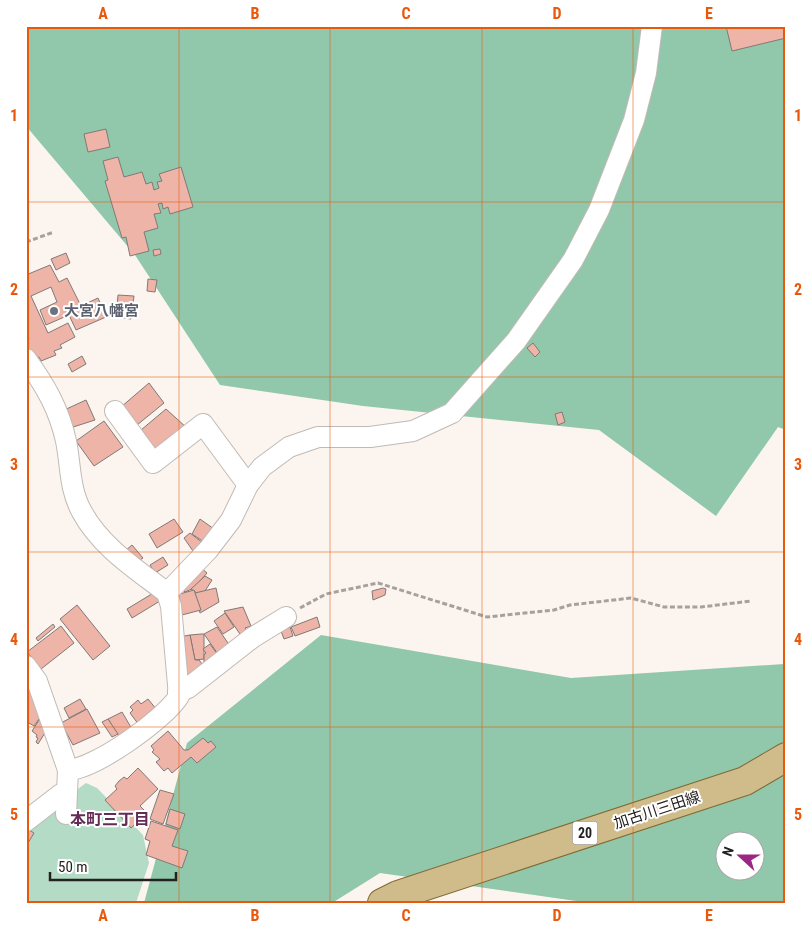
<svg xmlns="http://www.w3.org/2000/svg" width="812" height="929" viewBox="0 0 812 929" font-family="'Roboto Condensed','Noto Sans JP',sans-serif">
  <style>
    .green { fill: #b4dbc5 }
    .forest { fill: #91c7aa; fill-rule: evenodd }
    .building { fill: #edb4a7; stroke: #817977 }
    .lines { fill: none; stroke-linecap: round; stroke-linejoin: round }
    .minor-casing { stroke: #c0bab5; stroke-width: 22 }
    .primary-casing { stroke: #806a32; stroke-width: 30 }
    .path { stroke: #a6a19d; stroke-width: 3; stroke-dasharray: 5 2.5; stroke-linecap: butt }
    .minor { stroke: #fff; stroke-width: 20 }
    .primary { stroke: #d0bc8a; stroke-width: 28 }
    .grid { fill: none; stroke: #e8590c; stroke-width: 1; stroke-opacity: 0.55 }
    .worship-dot { fill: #6b7280; stroke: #fff; stroke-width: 2 }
    .labels { text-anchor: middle; stroke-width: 4; stroke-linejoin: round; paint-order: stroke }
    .shield { fill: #fff; stroke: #666463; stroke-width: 1 }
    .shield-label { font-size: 14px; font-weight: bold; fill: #242220 }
    .worship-label { font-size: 15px; font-weight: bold; fill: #5b616d; stroke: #fff; text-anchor: start }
    .street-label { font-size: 15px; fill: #242220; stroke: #fff }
    .neighbourhood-label { font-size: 16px; font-weight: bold; fill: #642b57; stroke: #fff }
    .neatline { fill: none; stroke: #e8590c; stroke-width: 2 }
    .grid-label { font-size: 16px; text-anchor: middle; font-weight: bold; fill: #e8590c }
  </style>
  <rect width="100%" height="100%" fill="#fcf5ef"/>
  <polygon class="green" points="86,783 97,788 143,835 149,863 136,903 26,903 26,827"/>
  <g class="forest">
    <polygon points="26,26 786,26 786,430 778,427 716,516 599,430 363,406 220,385 135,255 26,126"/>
    <path d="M321 635 571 678 784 664 786 662V903H590L380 873 332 903H144L187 743ZM724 842H754V872H724Z"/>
  </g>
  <g class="building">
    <polygon points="726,26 786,26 786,38 732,51"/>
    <polygon points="106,129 110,147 88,152 84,134"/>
    <polygon points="118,157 124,177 142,172 146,184 152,182 154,190 159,188 157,182 162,181 159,174 181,167 193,207 170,214 168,207 163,209 162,203 158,204 161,213 154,214 158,228 144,232 149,251 130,256 126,237 122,238 105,181 108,180 103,161"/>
    <polygon points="160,249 161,254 154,256 153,250"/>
    <polygon points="66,253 70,263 56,270 51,259"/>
    <polygon points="50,265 59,282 67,278 81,306 98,298 106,317 76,330 69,315 46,325 40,310 57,302 51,287 31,296 48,333 68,323 75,337 60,345 62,348 54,351 56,355 41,361 39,357 33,359 26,349 26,340 29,339 26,332 26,275"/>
    <polygon points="148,279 157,280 155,292 147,291"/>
    <polygon points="118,295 134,296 131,319 116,317"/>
    <polygon points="533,343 540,352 535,357 527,348"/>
    <polygon points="82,356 86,364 72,372 68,364"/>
    <polygon points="149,383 164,403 137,425 121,407"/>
    <polygon points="86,400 95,420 70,428 62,411"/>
    <polygon points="166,409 187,428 157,451 141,430"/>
    <polygon points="562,412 565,422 558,425 555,414"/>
    <polygon points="104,421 123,447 94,466 76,441"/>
    <polygon points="174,519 183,532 157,548 149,534"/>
    <polygon points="200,519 214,529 204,542 192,534"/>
    <polygon points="190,533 203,543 195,554 184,538"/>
    <polygon points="132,545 143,558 137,562 125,551"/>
    <polygon points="163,557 168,565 155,573 150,565"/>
    <polygon points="199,566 207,573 194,588 185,592 180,587"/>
    <polygon points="205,576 212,580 205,591 197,593 191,589"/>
    <polygon points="216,588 219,602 200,613 195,593"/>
    <polygon points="383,588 386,589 385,595 373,600 372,591"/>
    <polygon points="194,590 201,610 178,616 176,595"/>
    <polygon points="155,592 160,601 132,618 127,609"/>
    <polygon points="77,605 110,646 93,660 60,619"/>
    <polygon points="243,607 251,626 245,628 247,632 240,634 224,611"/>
    <polygon points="225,613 234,627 223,634 214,621"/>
    <polygon points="317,617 320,627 295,636 291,627"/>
    <polygon points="53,624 55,627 38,641 36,638"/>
    <polygon points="61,626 74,643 41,669 27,652"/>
    <polygon points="217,627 232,649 220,657 204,634"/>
    <polygon points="290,627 293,636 284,639 281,631"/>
    <polygon points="201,634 204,634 204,659 195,660 190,635"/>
    <polygon points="190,635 195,660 199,660 203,665 185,686 179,637"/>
    <polygon points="210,644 220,658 204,664 204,655 206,653 203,649"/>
    <polygon points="26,681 33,692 41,720 39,719 34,726 29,723 26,727"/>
    <polygon points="80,699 86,709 69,718 64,708"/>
    <polygon points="148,699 157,710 139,725 130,713 133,710 130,707 138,700 141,704"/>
    <polygon points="87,709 100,733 73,745 61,723"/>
    <polygon points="122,712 132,729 120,738 108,719"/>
    <polygon points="108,719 118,734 112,737 102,722"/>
    <polygon points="39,720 48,728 38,744 36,742 38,738 36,737 37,735 32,731"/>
    <polygon points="168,731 184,750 188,750 203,738 208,743 211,741 216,747 197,763 191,757 172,773 168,768 164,771 156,762 160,759 152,752 154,750 151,746"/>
    <polygon points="138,768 158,789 140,806 147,813 131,828 105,800 117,789 115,786 119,781 124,777 127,779"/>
    <polygon points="160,790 174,794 163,824 150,819"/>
    <polygon points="170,809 185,814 180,829 166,824"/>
    <polygon points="151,821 178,830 172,846 188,851 182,868 146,855 150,841 145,839"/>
    <polygon points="26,828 34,833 28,843 26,842"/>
  </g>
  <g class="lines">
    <g class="minor-casing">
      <g id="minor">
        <path d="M26 359C45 385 59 409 66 441 71 465 69 489 82 512 101 547 136 569 167 593L171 606 179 696C165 719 95 769 68 770"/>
        <polyline points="115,411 153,463 203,424 248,485"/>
        <polyline points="167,593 208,550 231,520 248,485 262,467 289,447 318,437 370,437 413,431 452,413 516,341 573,260 599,210 634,120 646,73 652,26"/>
        <polyline points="26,666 37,681 68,770 66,814"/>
        <polyline points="178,692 188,688 252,638 286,617"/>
        <polyline points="26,821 61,794 66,794"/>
      </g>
    </g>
    <g class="primary-casing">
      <polyline id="primary" points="382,903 398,895 745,781 786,757"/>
    </g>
    <g class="path">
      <polyline points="26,242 54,232"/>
      <polyline points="300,608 326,594 378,583 487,617 554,610 570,605 631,598 664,607 701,607 751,601"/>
    </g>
    <use href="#minor" class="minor"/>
    <use href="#primary" class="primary"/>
  </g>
  <path class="grid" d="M179 26V903M330 26V903M482 26V903M633 26V903M26 202H786M26 377H786M26 552H786M26 727H786"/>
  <circle class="worship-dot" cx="54" cy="311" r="5"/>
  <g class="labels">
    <rect class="shield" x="572.5" y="821.5" width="25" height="23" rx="4"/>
    <g class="shield-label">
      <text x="585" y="838">20</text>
    </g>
    <g class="worship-label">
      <text x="64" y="316">大宮八幡宮</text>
    </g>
    <g class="street-label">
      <text transform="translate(657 810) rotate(-18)" y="5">加古川三田線</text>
    </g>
    <g class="neighbourhood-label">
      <text x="110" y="825">本町三丁目</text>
    </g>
  </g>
  <rect width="812" height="929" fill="none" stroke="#ffffff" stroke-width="55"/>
  <g transform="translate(740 856) rotate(291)"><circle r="24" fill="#ffffff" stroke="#a7a7a6"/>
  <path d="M0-4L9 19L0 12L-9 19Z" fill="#9a2784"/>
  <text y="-8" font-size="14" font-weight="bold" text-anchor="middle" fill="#242220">N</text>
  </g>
  <path d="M50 872v8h126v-8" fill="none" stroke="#242220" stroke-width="2.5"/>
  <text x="58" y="872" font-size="15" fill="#242220" stroke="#ffffff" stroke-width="4" paint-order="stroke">50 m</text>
  <rect x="28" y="28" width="756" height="874" class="neatline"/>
  <g class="grid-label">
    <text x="103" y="19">A</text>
    <text x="255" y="19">B</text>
    <text x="406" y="19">C</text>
    <text x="557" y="19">D</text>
    <text x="709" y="19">E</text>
    <text x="14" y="121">1</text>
    <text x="798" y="121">1</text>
    <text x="14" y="295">2</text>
    <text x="798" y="295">2</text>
    <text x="14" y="470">3</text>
    <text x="798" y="470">3</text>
    <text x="14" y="645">4</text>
    <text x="798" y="645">4</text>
    <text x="14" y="820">5</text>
    <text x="798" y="820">5</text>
    <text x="103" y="921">A</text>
    <text x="255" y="921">B</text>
    <text x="406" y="921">C</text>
    <text x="557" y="921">D</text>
    <text x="709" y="921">E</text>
  </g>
</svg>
